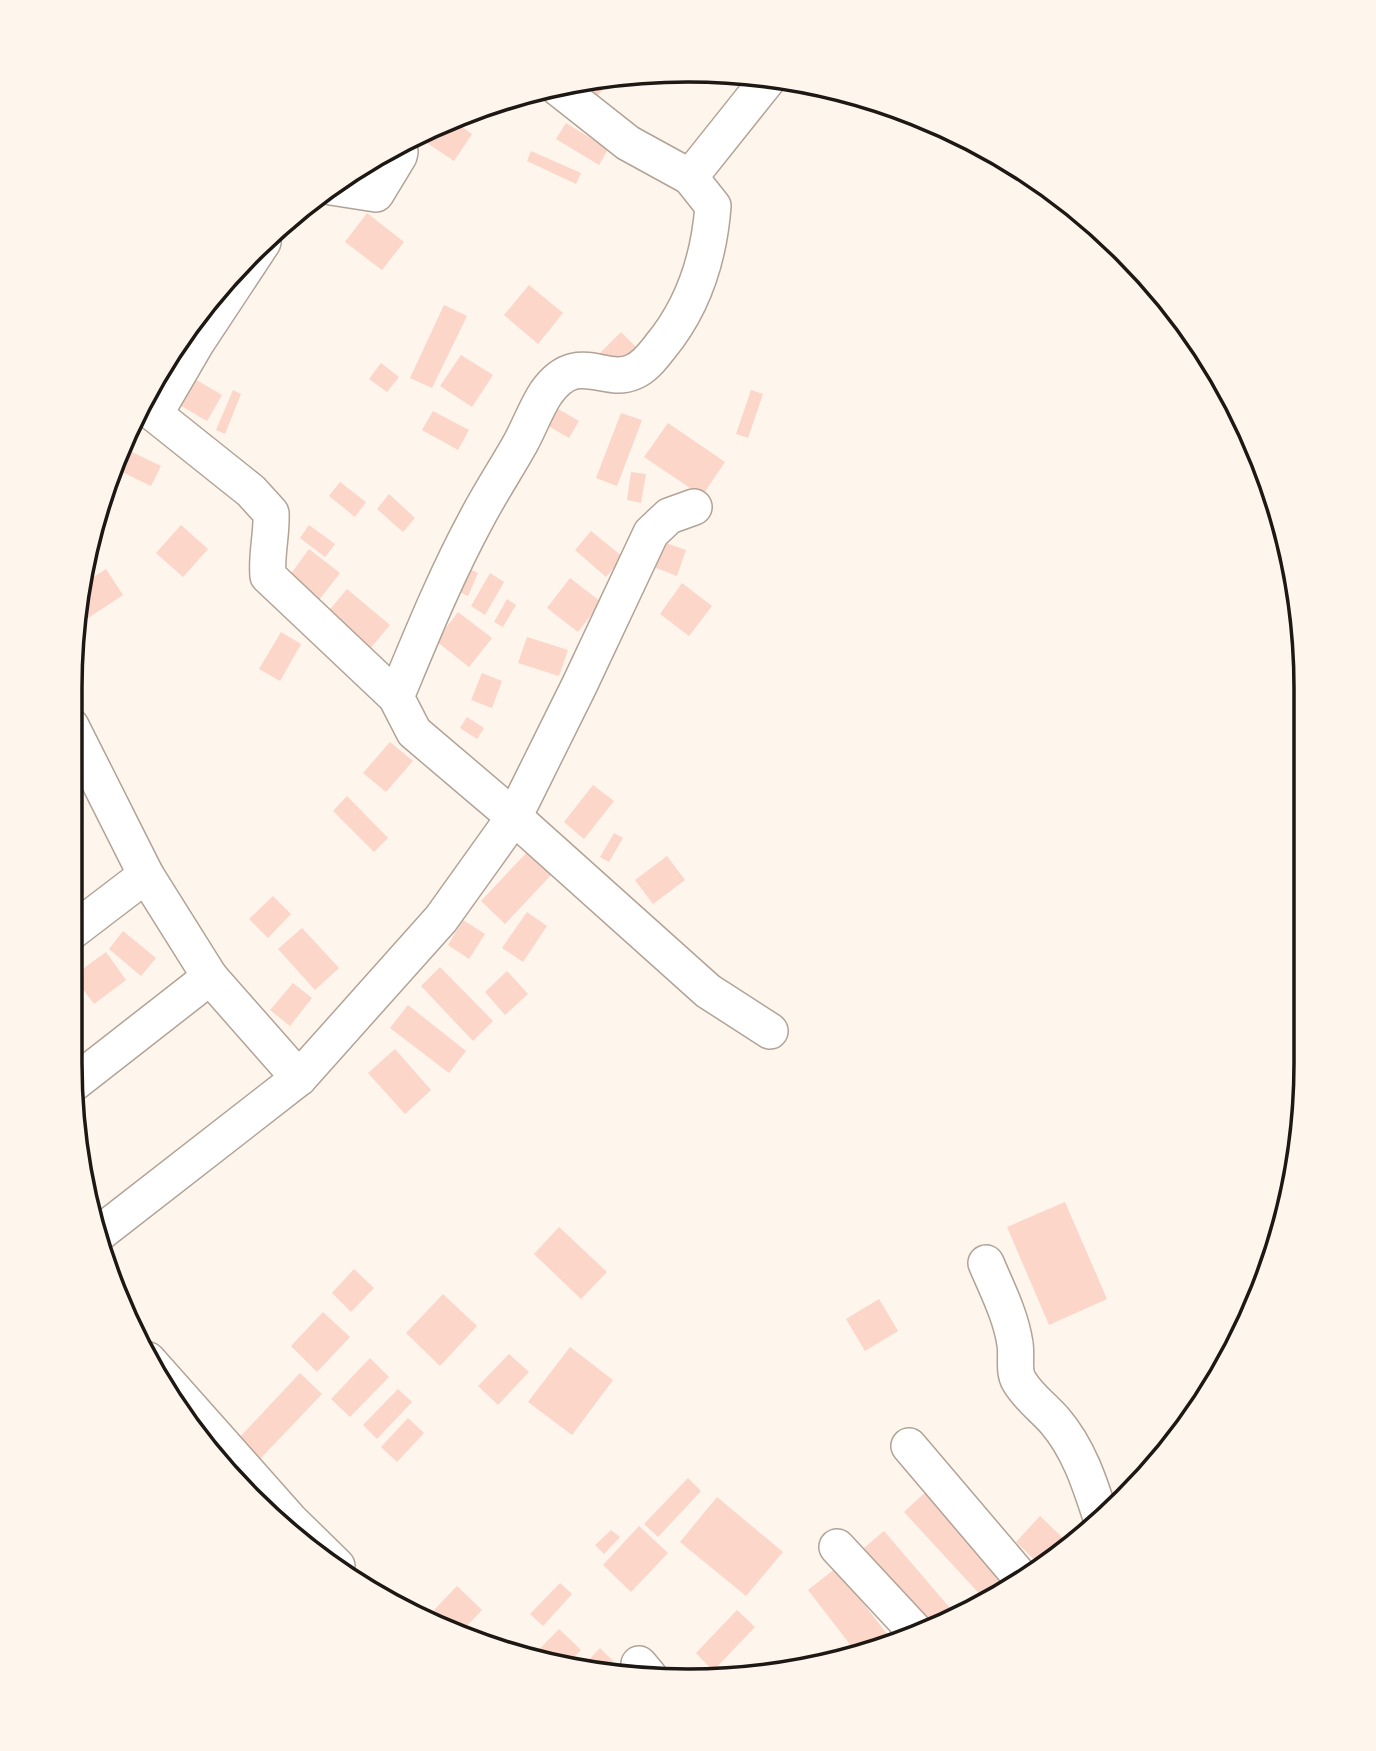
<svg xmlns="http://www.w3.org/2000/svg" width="1376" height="1751" viewBox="0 0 1376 1751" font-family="'Alegreya Sans',sans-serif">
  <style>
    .building { fill: #fcd6c8 }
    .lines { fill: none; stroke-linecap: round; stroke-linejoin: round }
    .street-casing { stroke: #b1a396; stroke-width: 38 }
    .street { stroke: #fff; stroke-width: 35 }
    .rim { fill: none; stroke: #1d1814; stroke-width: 3.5 }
  </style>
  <rect width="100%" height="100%" fill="#fef5ed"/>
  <g class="building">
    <polygon points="607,75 615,75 595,99 579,86 583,81"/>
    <polygon points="452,120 472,134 454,161 417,136"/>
    <polygon points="566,123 608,149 599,165 556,139"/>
    <polygon points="531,151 581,173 576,184 527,161"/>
    <polygon points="378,153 386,158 377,173 363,165"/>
    <polygon points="367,213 404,242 382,270 345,242"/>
    <polygon points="529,285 563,313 538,344 504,315"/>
    <polygon points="444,305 467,316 432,388 410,378"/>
    <polygon points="621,332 636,347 616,369 600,353"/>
    <polygon points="461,355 493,375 472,407 440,386"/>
    <polygon points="381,363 399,377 387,392 369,379"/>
    <polygon points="186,374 222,395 207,421 171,400"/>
    <polygon points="233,390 241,394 225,434 216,430"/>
    <polygon points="751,390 763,394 748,438 736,434"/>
    <polygon points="553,406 579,421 569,438 543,423"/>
    <polygon points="433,411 469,430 458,450 422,430"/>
    <polygon points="621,413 642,420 617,486 596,478"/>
    <polygon points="668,423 725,462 702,496 644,457"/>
    <polygon points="132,452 161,466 151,486 122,472"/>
    <polygon points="631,472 646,474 641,503 627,500"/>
    <polygon points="340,482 366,502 355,517 329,496"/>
    <polygon points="389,494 415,518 403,532 377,509"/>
    <polygon points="181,525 208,549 183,577 156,553"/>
    <polygon points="309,525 335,544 325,557 300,538"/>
    <polygon points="591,531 623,557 606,577 575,550"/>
    <polygon points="660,541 686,550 677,576 651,566"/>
    <polygon points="309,549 340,573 315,605 285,582"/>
    <polygon points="462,565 478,573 468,596 451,588"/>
    <polygon points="106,569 123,595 76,626 84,583"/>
    <polygon points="490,573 504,582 485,615 471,606"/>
    <polygon points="570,578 601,602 578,632 547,608"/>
    <polygon points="682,583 712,606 689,636 660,614"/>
    <polygon points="347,589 390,625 369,650 327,613"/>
    <polygon points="507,599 516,605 503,627 494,622"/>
    <polygon points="458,612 492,638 469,667 436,641"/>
    <polygon points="281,632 301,644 280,681 259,669"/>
    <polygon points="527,637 568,650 559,676 518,663"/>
    <polygon points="482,673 502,681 492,708 471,700"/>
    <polygon points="467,717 484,728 477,739 460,728"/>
    <polygon points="390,742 413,761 386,792 363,773"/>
    <polygon points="593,785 614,801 584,839 564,822"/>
    <polygon points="347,796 388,838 374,852 333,811"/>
    <polygon points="71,816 84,829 71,842"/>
    <polygon points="614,833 623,838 609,862 600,857"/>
    <polygon points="530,849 554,872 505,924 481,901"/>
    <polygon points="667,856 685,880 653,904 635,880"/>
    <polygon points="273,896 291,914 268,938 249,919"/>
    <polygon points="527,912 547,926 523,962 502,948"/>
    <polygon points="463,920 485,934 469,959 448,945"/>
    <polygon points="302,928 339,968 315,990 278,949"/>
    <polygon points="123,931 156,958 141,976 109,949"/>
    <polygon points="106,952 126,980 94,1004 73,976"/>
    <polygon points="440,967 493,1021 473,1041 421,986"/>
    <polygon points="507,971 528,994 505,1015 485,992"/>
    <polygon points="293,983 312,998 290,1026 270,1010"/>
    <polygon points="408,1005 466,1051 449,1073 390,1028"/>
    <polygon points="395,1049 431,1090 405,1114 368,1073"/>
    <polygon points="1065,1202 1107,1299 1049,1325 1007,1227"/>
    <polygon points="559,1227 607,1272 581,1299 534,1254"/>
    <polygon points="354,1269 374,1288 351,1312 332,1293"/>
    <polygon points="443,1294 477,1326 440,1366 406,1333"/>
    <polygon points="879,1299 898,1331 865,1351 846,1319"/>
    <polygon points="323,1312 350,1337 317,1372 291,1346"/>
    <polygon points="570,1347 613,1380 572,1435 528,1402"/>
    <polygon points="509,1354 529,1372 498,1405 478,1386"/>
    <polygon points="370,1358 389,1377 350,1417 331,1399"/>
    <polygon points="300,1373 322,1394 260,1459 238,1439"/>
    <polygon points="398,1389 412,1402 377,1439 363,1425"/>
    <polygon points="408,1418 424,1433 397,1462 381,1447"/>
    <polygon points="688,1478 701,1491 658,1537 644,1524"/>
    <polygon points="930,1488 1016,1583 997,1598 987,1602 904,1512"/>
    <polygon points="717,1497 783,1552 746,1596 680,1542"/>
    <polygon points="1040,1516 1068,1543 1040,1565 1016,1542"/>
    <polygon points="639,1526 668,1553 631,1592 603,1565"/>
    <polygon points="611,1530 620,1537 604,1554 595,1545"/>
    <polygon points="884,1531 956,1615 930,1626 864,1548"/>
    <polygon points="836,1568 890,1638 877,1648 859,1656 808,1590"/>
    <polygon points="560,1583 572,1594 543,1626 530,1614"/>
    <polygon points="457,1586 482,1610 461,1632 454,1629 434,1610"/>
    <polygon points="737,1610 755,1627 713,1671 696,1653"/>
    <polygon points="559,1629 581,1650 566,1665 529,1660"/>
    <polygon points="600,1648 613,1661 604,1670 582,1667"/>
    <polygon points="734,1665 743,1674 723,1676"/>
  </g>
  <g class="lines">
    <g class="street-casing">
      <g id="street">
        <path d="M769 78 690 177 713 206C709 258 694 306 660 347 653 356 645 367 633 372 604 385 577 349 546 393 536 408 529 428 520 444 506 469 490 493 477 518 446 575 421 637 396 697L414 732 514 817 708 991 770 1031"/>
        <polyline points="557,87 628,143 690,177"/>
        <polyline points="331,187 376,194 399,156 400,152 395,146"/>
        <path d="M147 408 251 491 271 513C272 535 266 554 268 576L396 697"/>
        <polyline points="155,414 197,342 263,242"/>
        <polyline points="71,726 146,875 210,977 299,1078"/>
        <polyline points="70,933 146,875"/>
        <polyline points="73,1084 210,977"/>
        <polyline points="96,1236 299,1078 441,919 514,817 579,686 651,533 669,516 694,507"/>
        <path d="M986 1263C997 1289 1011 1316 1015 1344 1017 1356 1013 1371 1019 1381 1028 1397 1044 1408 1055 1421 1079 1449 1090 1484 1101 1518"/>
        <polyline points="148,1360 291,1521 337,1566"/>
        <polyline points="909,1446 1022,1579"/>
        <polyline points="837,1547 916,1632"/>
        <polyline points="639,1664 649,1676"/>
      </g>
    </g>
    <use href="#street" class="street"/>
  </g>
  <path d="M0 0H1376V1751H0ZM688 82H688A606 606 0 0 1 1294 688V1063A606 606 0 0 1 688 1669H688A606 606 0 0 1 82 1063V688A606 606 0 0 1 688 82Z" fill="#fef5ed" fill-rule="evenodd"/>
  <path class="rim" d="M688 82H688A606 606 0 0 1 1294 688V1063A606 606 0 0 1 688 1669H688A606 606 0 0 1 82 1063V688A606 606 0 0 1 688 82Z"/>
</svg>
